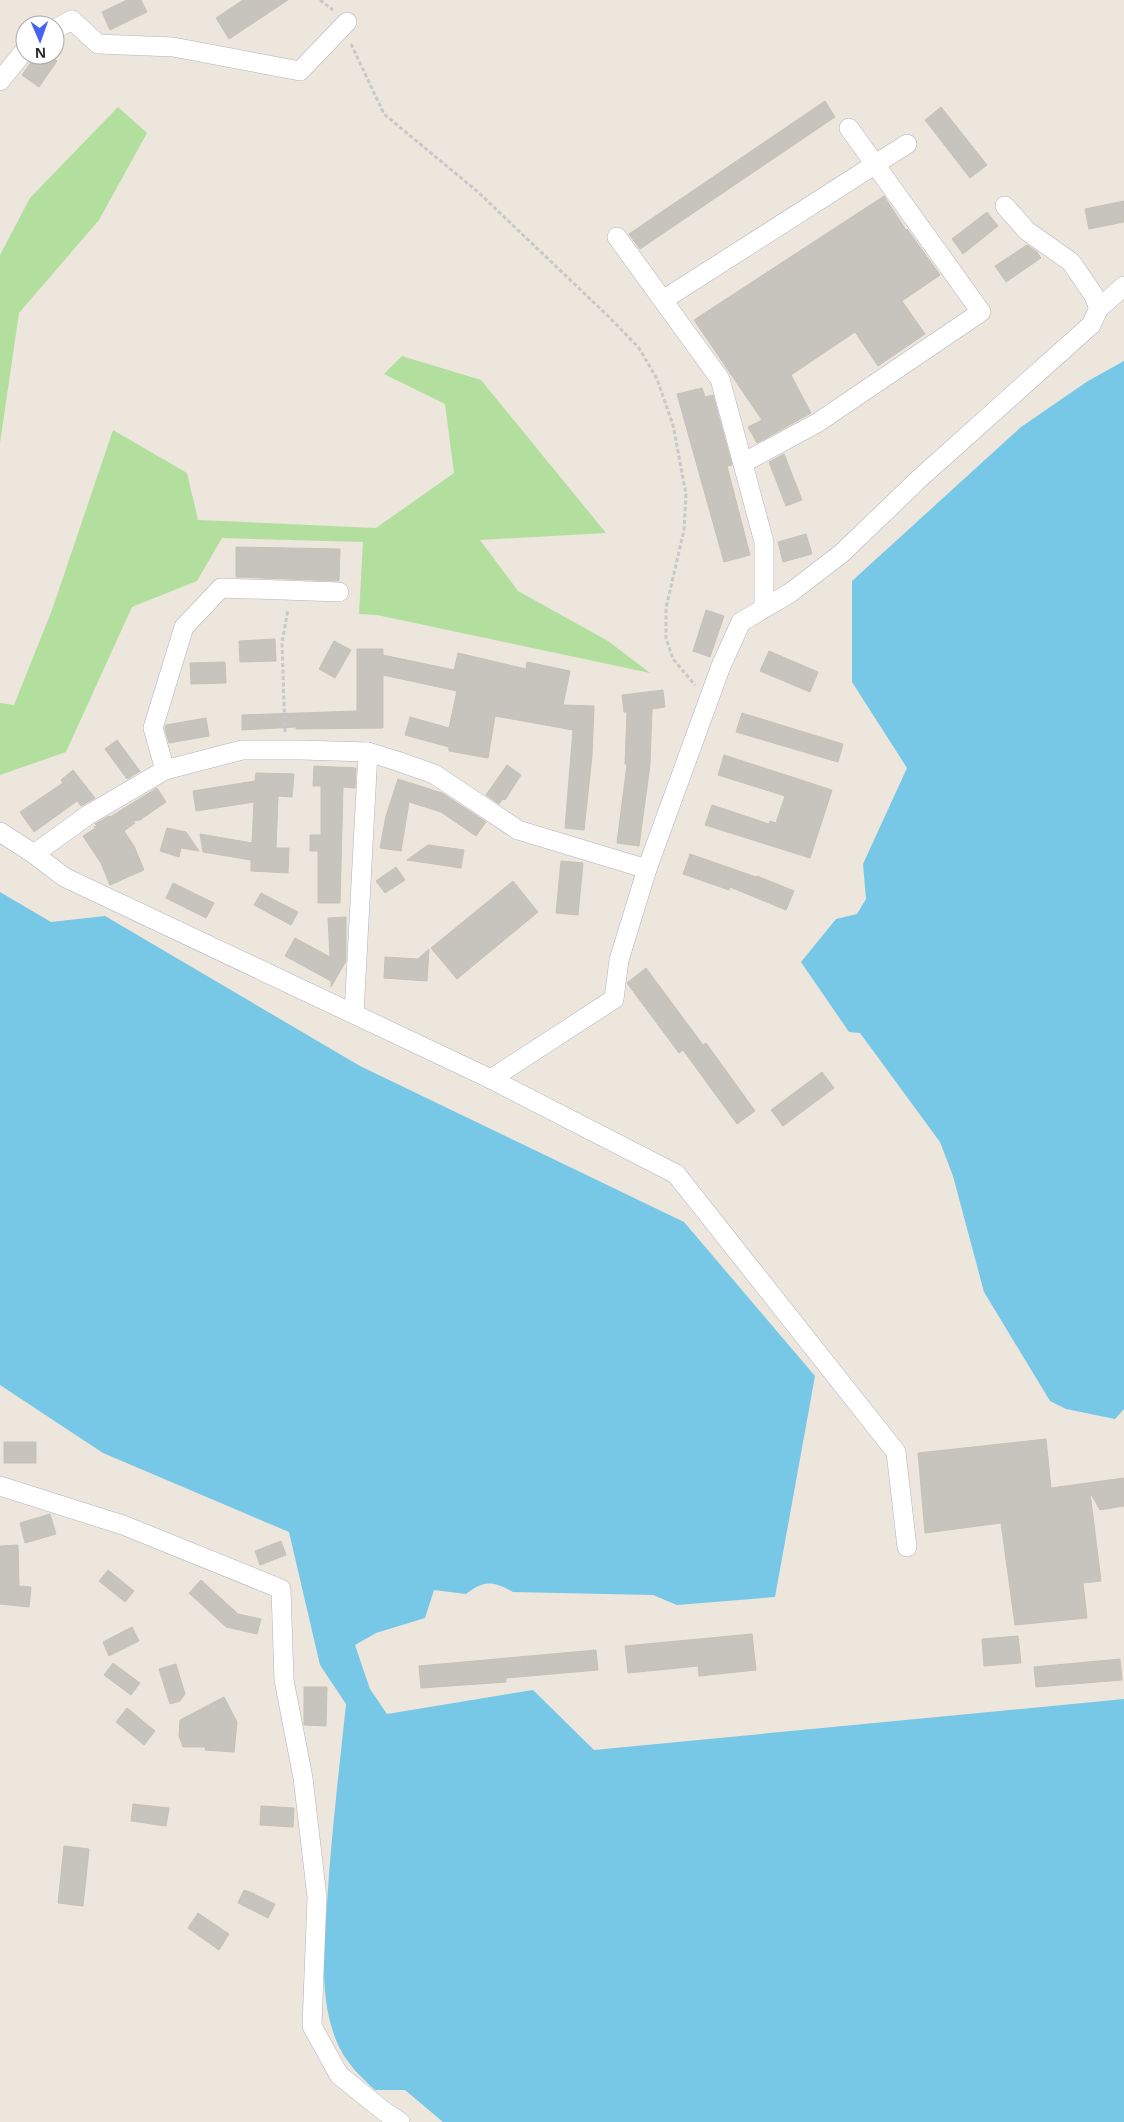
<svg xmlns="http://www.w3.org/2000/svg" width="1124" height="2122" viewBox="0 0 1124 2122" font-family="'Noto Sans',sans-serif">
  <style>
    .green { fill: #b2df9d }
    .water { fill: #77c7e7 }
    .building { fill: #c7c3bd; stroke: #c7c2b7 }
    .lines { fill: none; stroke-linecap: round; stroke-linejoin: round }
    .minor-casing { stroke: #b1b3bd; stroke-width: 20 }
    .path { stroke: #c8c8c8; stroke-width: 3; stroke-dasharray: 4 2.5; stroke-linecap: butt }
    .minor { stroke: #fff; stroke-width: 19 }
  </style>
  <rect width="100%" height="100%" fill="#ece6dd"/>
  <g class="green">
    <polygon points="118,107 147,133 99,220 19,313 0,443 0,255 30,198"/>
    <polygon points="402,356 481,380 606,533 480,540 518,591 608,641 650,673 377,615 359,614 363,542 222,538 197,581 132,607 66,752 0,775 0,703 14,705 52,610 113,430 187,473 198,520 376,528 454,473 445,404 384,374"/>
  </g>
  <g class="water">
    <polygon points="1124,361 1124,1409 1115,1419 1066,1409 1050,1401 984,1292 953,1176 940,1142 860,1033 849,1032 801,962 836,919 857,914 866,899 863,864 907,768 852,682 852,581 1021,427 1088,381"/>
    <path d="M0 892 51 922 105 916 360 1066 684 1222 815 1376 775 1597 677 1605 653 1595 513 1592C493 1581 484 1580 466 1594L434 1590 425 1618 376 1633 355 1645 370 1689 387 1714 533 1690 594 1750 1124 1699V2122H443L405 2090H375C359 2075 344 2061 336 2040 319 1997 324 1949 327 1904 331 1837 339 1771 346 1704L320 1665 289 1532 103 1453 0 1385Z"/>
  </g>
  <g class="building">
    <polygon points="127,0 141,0 147,12 110,30 102,12"/>
    <polygon points="243,0 288,0 229,39 216,18"/>
    <polygon points="36,55 48,55 57,61 39,87 22,75"/>
    <polygon points="825,101 835,117 640,249 629,234"/>
    <polygon points="941,107 987,165 970,178 925,120"/>
    <polygon points="884,196 906,230 907,229 940,275 902,301 925,334 878,366 855,332 791,375 811,413 757,443 748,427 762,420 694,320"/>
    <polygon points="1124,201 1124,222 1089,229 1085,209"/>
    <polygon points="987,212 998,226 963,254 952,239"/>
    <polygon points="1027,245 1037,252 1041,258 1006,282 995,266"/>
    <polygon points="702,388 705,397 713,395 732,465 727,466 750,555 724,562 677,394"/>
    <polygon points="784,454 802,500 786,506 769,462"/>
    <polygon points="806,534 812,554 783,562 778,542"/>
    <polygon points="236,547 340,549 339,581 236,577"/>
    <polygon points="706,610 724,616 710,657 693,651"/>
    <polygon points="275,639 276,661 240,662 239,641"/>
    <polygon points="334,641 351,650 335,678 319,669"/>
    <polygon points="357,649 383,649 383,655 454,670 458,653 526,669 527,662 570,671 563,705 594,706 592,756 584,830 565,828 573,730 495,716 488,758 449,751 449,747 405,735 410,717 449,728 457,691 383,675 383,728 296,729 296,727 242,730 242,715 357,711"/>
    <polygon points="769,651 818,672 810,692 760,671"/>
    <polygon points="225,662 226,683 191,684 190,663"/>
    <polygon points="663,690 665,707 652,709 650,765 639,846 617,843 627,764 625,764 627,712 624,712 622,695"/>
    <polygon points="742,713 843,744 838,762 736,732"/>
    <polygon points="206,718 209,736 169,743 165,729 166,725"/>
    <polygon points="117,740 140,771 127,779 105,749"/>
    <polygon points="724,755 832,790 810,858 705,825 712,805 769,824 770,821 776,823 785,796 718,775"/>
    <polygon points="507,765 521,775 505,800 503,799 499,804 486,795"/>
    <polygon points="314,766 356,768 355,788 343,787 340,903 318,903 318,851 310,851 310,835 321,835 321,786 313,786"/>
    <polygon points="73,770 95,798 81,806 77,801 34,832 20,812 63,783 61,780"/>
    <polygon points="256,773 294,774 292,797 278,796 276,848 289,848 288,873 251,871 251,860 203,852 200,834 252,843 254,802 196,811 193,791 255,781"/>
    <polygon points="398,779 442,793 486,822 476,836 441,812 409,802 401,851 380,848 386,816"/>
    <polygon points="157,788 166,802 140,820 129,822 135,823 124,831 134,846 144,870 110,885 101,863 83,836 97,827 94,827 97,826 95,824 109,816 110,817"/>
    <polygon points="167,828 186,832 199,851 181,848 179,857 160,851"/>
    <polygon points="428,845 464,850 461,868 407,860"/>
    <polygon points="690,854 756,877 757,876 794,891 786,910 730,887 729,890 683,874"/>
    <polygon points="561,861 583,863 578,915 556,913"/>
    <polygon points="396,867 405,880 385,893 376,881"/>
    <polygon points="513,881 538,912 457,979 431,948"/>
    <polygon points="173,883 214,903 206,918 166,898"/>
    <polygon points="261,893 298,912 291,925 254,905"/>
    <polygon points="346,917 346,961 331,987 331,981 285,956 295,938 330,957 328,918"/>
    <polygon points="429,949 427,981 384,978 385,957 418,959"/>
    <polygon points="646,968 703,1045 706,1043 755,1111 737,1124 683,1050 679,1053 627,983"/>
    <polygon points="822,1072 834,1088 783,1126 771,1110"/>
    <polygon points="1046,1439 1051,1488 1124,1478 1124,1506 1100,1510 1090,1492 1101,1581 1083,1583 1087,1618 1015,1625 1001,1523 925,1533 918,1453"/>
    <rect x="4" y="1442" width="32" height="21"/>
    <polygon points="50,1514 56,1534 25,1543 20,1523"/>
    <polygon points="281,1541 286,1555 260,1565 255,1551"/>
    <polygon points="18,1545 19,1586 31,1587 29,1607 0,1604 0,1546"/>
    <polygon points="108,1570 134,1591 125,1602 99,1581"/>
    <polygon points="201,1580 238,1614 261,1619 257,1634 226,1627 189,1593"/>
    <polygon points="132,1627 139,1641 109,1656 103,1642"/>
    <polygon points="752,1634 756,1670 699,1676 698,1666 628,1673 625,1646"/>
    <polygon points="1018,1636 1021,1663 984,1666 982,1639"/>
    <polygon points="596,1650 598,1670 506,1678 506,1682 421,1688 419,1666"/>
    <polygon points="1120,1659 1122,1680 1036,1687 1034,1667"/>
    <polygon points="113,1663 140,1683 131,1695 104,1675"/>
    <polygon points="176,1664 185,1694 180,1701 170,1704 159,1669"/>
    <polygon points="304,1687 327,1687 326,1726 304,1725"/>
    <polygon points="224,1697 237,1722 234,1752 205,1750 206,1747 183,1747 179,1736 180,1720"/>
    <polygon points="127,1708 155,1731 144,1745 116,1722"/>
    <polygon points="133,1804 169,1808 166,1826 131,1821"/>
    <polygon points="261,1806 294,1808 293,1827 260,1825"/>
    <polygon points="64,1846 89,1849 83,1906 58,1903"/>
    <polygon points="244,1890 255,1894 256,1900 256,1895 275,1904 268,1918 238,1903"/>
    <polygon points="198,1913 229,1934 219,1950 188,1928"/>
  </g>
  <g class="lines">
    <g class="minor-casing">
      <g id="minor">
        <polyline points="55,29 72,20 98,44 173,47 300,71 347,22"/>
        <polyline points="0,81 25,50"/>
        <polyline points="1005,206 1027,231 1071,262 1093,294 1099,308"/>
        <polyline points="617,237 720,379 764,542 764,608"/>
        <polyline points="663,300 907,144"/>
        <polyline points="743,463 817,423 981,312 849,128"/>
        <polyline points="165,770 153,728 184,627 221,588 339,592"/>
        <polyline points="0,832 34,854 64,877 491,1079 676,1174 896,1452 907,1547"/>
        <polyline points="34,854 88,815 165,770 242,750 301,750 368,752 397,761 434,774 518,830 647,869 721,666 741,622 790,593 842,553 920,478 1091,325 1099,308 1124,286"/>
        <polyline points="354,1014 368,752"/>
        <polyline points="491,1079 614,999 619,960 647,869"/>
        <polyline points="0,1486 123,1525 281,1589 284,1680 303,1778 317,1897 312,2026 339,2075 385,2112 400,2122"/>
      </g>
    </g>
    <g class="path">
      <polyline points="320,0 333,10"/>
      <polyline points="351,44 384,114 478,192 608,316 639,348 657,379 673,425 686,494 684,530 666,608 666,638 673,659 695,685"/>
      <polyline points="285,732 282,643 288,609"/>
    </g>
    <use href="#minor" class="minor"/>
  </g>
  <g transform="translate(40 40) rotate(178)"><circle r="24" fill="#ffffff" stroke="#aaaaaa"/>
  <path d="M0-4L9 19L0 12L-9 19Z" fill="#4762ef"/>
  <text y="-8" font-size="14" font-weight="bold" text-anchor="middle" fill="#2a2a2a">N</text>
  </g>
</svg>
